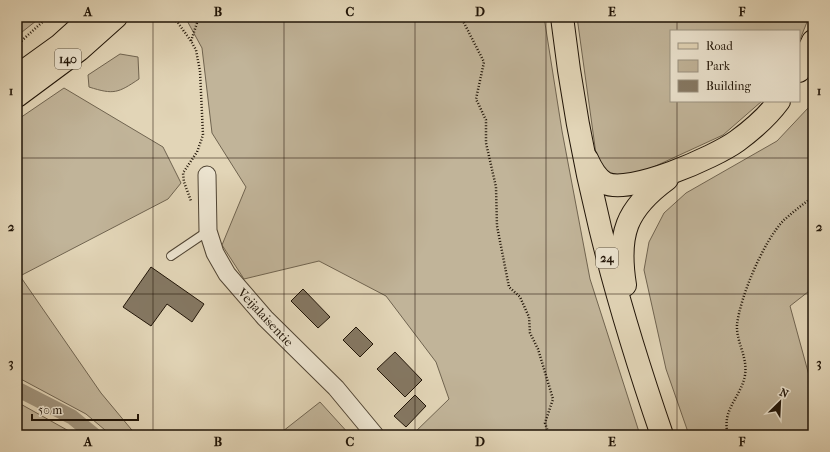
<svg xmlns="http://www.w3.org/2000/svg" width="830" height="452" viewBox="0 0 830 452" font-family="'IM FELL French Canon',serif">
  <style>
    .green { fill: #c1b499; stroke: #706450 }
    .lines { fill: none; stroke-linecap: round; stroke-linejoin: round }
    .canal { stroke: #a0937b; stroke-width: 15 }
    .building { fill: #857863; stroke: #201407 }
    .service-casing { stroke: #504433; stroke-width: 10 }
    .minor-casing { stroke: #504433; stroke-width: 19 }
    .primary-casing { stroke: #201407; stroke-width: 24 }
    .trunk-casing { stroke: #201407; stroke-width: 24 }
    .path { stroke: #201407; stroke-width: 2.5; stroke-dasharray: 1 2; stroke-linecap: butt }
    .service { stroke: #ece4d0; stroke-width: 8 }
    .minor { stroke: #ece4d0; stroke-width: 17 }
    .primary { stroke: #e2d5b7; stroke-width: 22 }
    .trunk { stroke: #e2d5b7; stroke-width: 22 }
    .grid { fill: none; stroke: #201407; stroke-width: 1; stroke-opacity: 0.55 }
    .labels { text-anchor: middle; stroke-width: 3; stroke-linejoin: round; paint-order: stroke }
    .shield { fill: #ece4d0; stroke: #5d5243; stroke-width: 1 }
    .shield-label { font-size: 12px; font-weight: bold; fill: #201407 }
    .street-label { font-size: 13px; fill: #201407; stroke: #ece4d0 }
    .neatline { fill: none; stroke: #201407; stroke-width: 1.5 }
    .grid-label { font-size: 13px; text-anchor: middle; font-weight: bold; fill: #201407 }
  </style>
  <rect width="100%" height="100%" fill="#e2d5b7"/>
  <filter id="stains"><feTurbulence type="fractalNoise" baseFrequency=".005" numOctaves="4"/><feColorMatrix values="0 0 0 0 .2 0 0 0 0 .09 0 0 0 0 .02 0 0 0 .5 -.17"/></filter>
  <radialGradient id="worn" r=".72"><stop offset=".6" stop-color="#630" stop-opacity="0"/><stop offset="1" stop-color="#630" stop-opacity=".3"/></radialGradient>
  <g class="green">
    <polygon points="17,17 41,17 17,36"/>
    <polygon points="185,17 544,17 562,131 590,279 640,435 412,435 449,399 436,362 386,296 319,261 244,279 222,245 246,187 212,133 202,48"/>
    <polygon points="577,17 809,17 799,42 799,31 671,31 671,101 762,101 723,135 636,175 608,174 596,154"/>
    <path d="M120 54 138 57 139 79C118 93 114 95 89 87L88 75Z"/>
    <polygon points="64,88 163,147 181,183 168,199 20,276 101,393 136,435 111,435 86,414 17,377 17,120"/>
    <polygon points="813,99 813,288 790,306 813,390 813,435 689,435 666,369 644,270 649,242 664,213 686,193 777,141 809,107"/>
    <polygon points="17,402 76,435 17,435"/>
    <polygon points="320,402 350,435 278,435"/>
  </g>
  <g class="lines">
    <polyline class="canal" points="17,389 72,417 94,435"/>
  </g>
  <g class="building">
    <polygon points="151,267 204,304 192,322 167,304 151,326 123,307"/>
    <polygon points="303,289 330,317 318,328 291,301"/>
    <polygon points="356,327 373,344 360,357 343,340"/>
    <polygon points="395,352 422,380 405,397 377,369"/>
    <polygon points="415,395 426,406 406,427 394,416"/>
  </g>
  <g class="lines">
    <g class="service-casing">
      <polyline id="service" points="171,256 208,231"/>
    </g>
    <g class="minor-casing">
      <polyline id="minor" points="207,175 208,231 215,253 227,274 265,318 336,388 375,435"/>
    </g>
    <g class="primary-casing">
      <g id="primary">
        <polyline points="17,76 60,45 91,17"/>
        <polyline points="17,96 79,50 116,17"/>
      </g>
    </g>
    <g class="trunk-casing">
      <g id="trunk">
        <path d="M562 17C579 164 614 296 662 435"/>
        <polyline points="799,71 813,41"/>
        <path d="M587 159C591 168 596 178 605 183 629 195 715 157 737 141 752 130 768 116 779 101"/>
        <path d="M625 285C617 234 626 209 667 179"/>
      </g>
    </g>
    <g class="path">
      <polyline points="171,17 178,23 191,41 196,50 200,71 203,135 197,152 183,173 184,182 191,201"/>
      <polyline points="461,17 484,62 476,99 486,120 486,143 496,187 497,226 509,287 520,297 529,317 530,333 538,349 553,399 545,423 549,435"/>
      <polyline points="191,41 199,17"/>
      <polyline points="17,45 48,17"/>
      <path d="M728 435C721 409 741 398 745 375 748 357 736 342 737 325 740 297 764 240 784 220 793 212 803 204 813 197"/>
    </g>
    <use href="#service" class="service"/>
    <use href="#minor" class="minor"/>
    <use href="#primary" class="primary"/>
    <use href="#trunk" class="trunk"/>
  </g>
  <path class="grid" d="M153 17V435M284 17V435M415 17V435M546 17V435M677 17V31M677 101V435M17 158H813M17 294H813"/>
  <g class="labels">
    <g class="shield">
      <rect x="55" y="49" width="26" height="20" rx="3"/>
      <rect x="596" y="248" width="22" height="20" rx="3"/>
    </g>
    <g class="shield-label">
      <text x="68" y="63">140</text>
      <text x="607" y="262">24</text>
    </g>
    <g class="street-label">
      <text transform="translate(266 317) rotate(47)" y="5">Veijalaisentie</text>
    </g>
  </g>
  <rect width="830" height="452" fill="none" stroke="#e2d5b7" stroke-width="44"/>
  <rect x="670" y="30" width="130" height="72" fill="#ece4d0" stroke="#9a9180"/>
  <rect x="678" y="43" width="20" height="6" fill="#e2d5b7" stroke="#9a9180"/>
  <text x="706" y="50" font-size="12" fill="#201407">Road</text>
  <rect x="678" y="60" width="20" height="12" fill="#c1b499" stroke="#9a9180"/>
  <text x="706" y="70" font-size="12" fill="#201407">Park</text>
  <rect x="678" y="80" width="20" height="12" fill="#857863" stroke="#9a9180"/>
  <text x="706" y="90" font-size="12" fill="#201407">Building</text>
  <g transform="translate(780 402) rotate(24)" stroke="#ece4d0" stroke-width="3" paint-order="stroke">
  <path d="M0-3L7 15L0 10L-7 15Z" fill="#201407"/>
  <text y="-6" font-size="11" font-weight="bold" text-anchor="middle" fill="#201407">N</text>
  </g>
  <path d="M32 414v6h106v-6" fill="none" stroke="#201407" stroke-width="2"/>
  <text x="38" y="414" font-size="12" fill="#201407" stroke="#ece4d0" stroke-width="3" paint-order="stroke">50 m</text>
  <rect x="22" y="22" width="786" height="408" class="neatline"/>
  <g class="grid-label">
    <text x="88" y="16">A</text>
    <text x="218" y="16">B</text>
    <text x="350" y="16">C</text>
    <text x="480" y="16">D</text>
    <text x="612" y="16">E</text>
    <text x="742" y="16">F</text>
    <text x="11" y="95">1</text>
    <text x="819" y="95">1</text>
    <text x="11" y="231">2</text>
    <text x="819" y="231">2</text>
    <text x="11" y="367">3</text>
    <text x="819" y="367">3</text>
    <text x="88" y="446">A</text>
    <text x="218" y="446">B</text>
    <text x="350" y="446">C</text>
    <text x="480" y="446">D</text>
    <text x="612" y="446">E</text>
    <text x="742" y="446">F</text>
  </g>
  <rect width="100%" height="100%" filter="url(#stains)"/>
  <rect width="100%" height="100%" fill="url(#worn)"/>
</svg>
